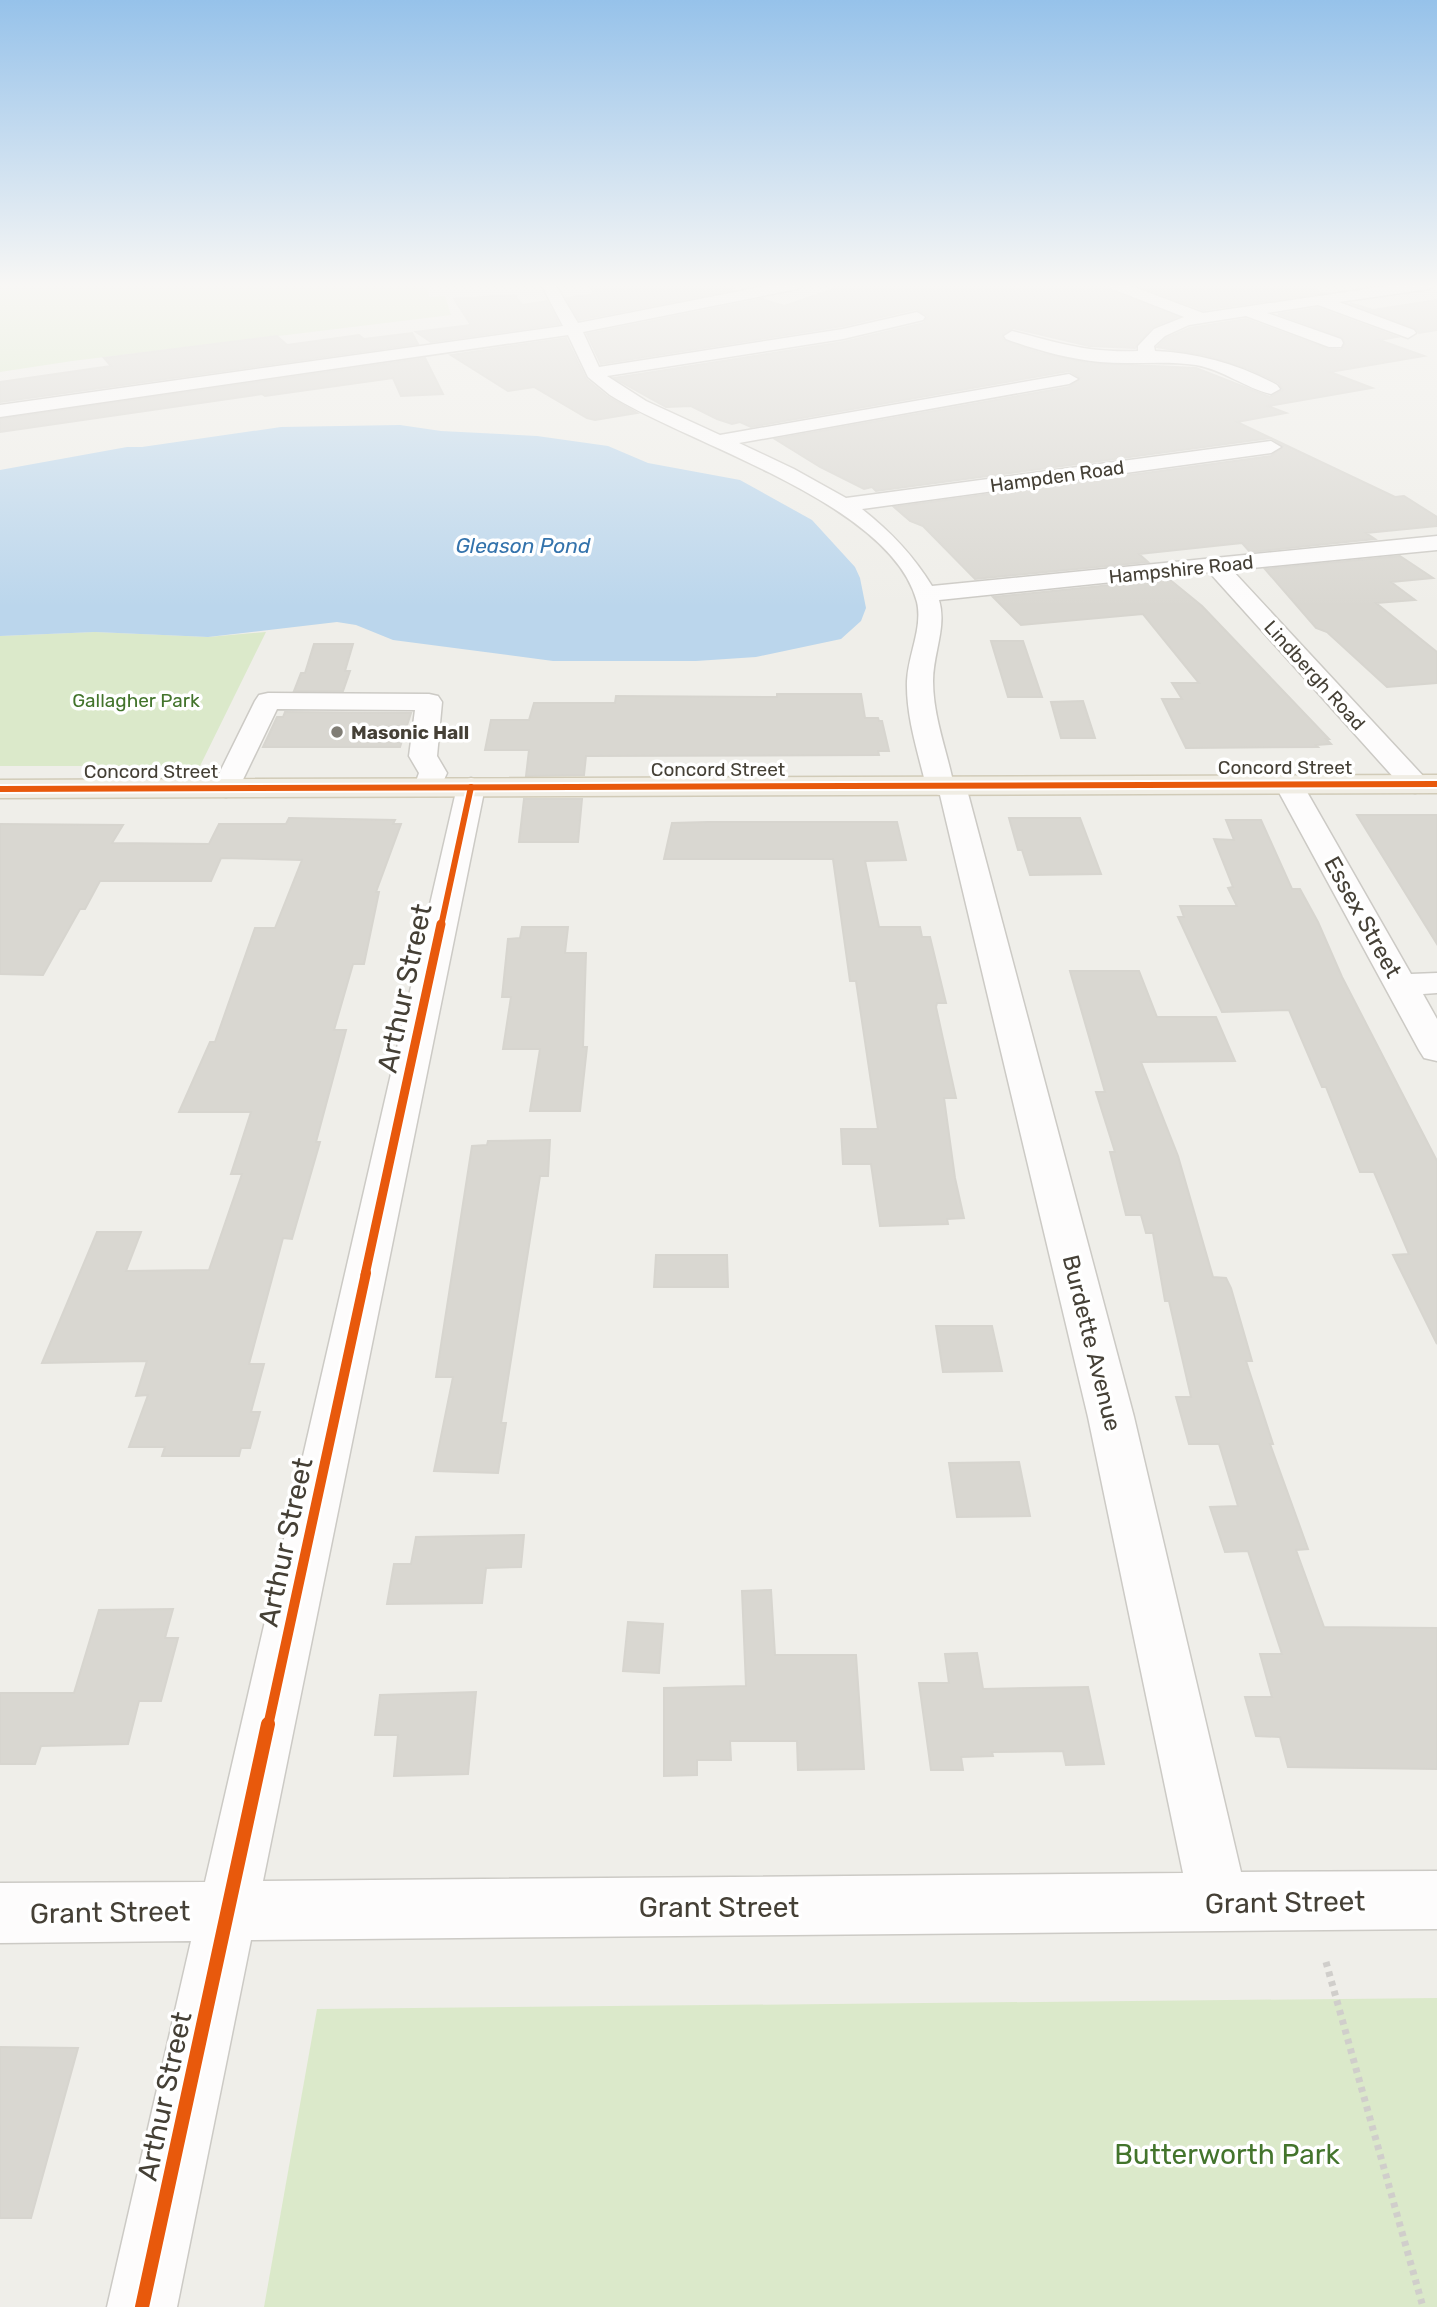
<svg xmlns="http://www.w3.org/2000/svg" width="1437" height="2307" viewBox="0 0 1437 2307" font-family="Rubik,sans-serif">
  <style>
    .green { fill: #dbe9ca }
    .water { fill: #bbd6ec }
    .building { fill: #d9d7d1; stroke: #d7d5cf; stroke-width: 2 }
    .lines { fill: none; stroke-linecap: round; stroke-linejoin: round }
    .minor-casing { stroke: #cccac5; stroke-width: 3 }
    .major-casing { stroke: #d1cbb8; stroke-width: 3 }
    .path { stroke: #d0cecb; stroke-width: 7; stroke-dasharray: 5 5; stroke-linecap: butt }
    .minor { fill: #fdfcfc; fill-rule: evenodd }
    .major { fill: #f0ede4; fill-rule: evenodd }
    .cycleway-far3-casing { stroke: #fff; stroke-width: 10 }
    .cycleway-far2-casing { stroke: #fff; stroke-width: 13 }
    .cycleway-far1-casing { stroke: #fff; stroke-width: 15 }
    .cycleway-casing { stroke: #fff; stroke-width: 18 }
    .cycleway-far3 { stroke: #e8590c; stroke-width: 6 }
    .cycleway-far2 { stroke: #e8590c; stroke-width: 9 }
    .cycleway-far1 { stroke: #e8590c; stroke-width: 10 }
    .cycleway { stroke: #e8590c; stroke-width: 14 }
    .poi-dot { fill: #807d75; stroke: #fff; stroke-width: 2.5 }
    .labels { text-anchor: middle; stroke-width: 7; stroke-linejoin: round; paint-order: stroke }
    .far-street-label { font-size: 19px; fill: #454036; stroke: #fff }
    .far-park-label { font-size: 19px; fill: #43742c; stroke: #fff }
    .far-poi-label { font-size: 19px; font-weight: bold; fill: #454036; stroke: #fff; text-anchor: start }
    .far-water-label { font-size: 21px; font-style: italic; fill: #3473ac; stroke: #fff }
    .street-label { font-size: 23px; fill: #454036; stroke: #fff }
    .near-street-label { font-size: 28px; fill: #454036; stroke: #fff }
    .near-park-label { font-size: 28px; fill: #43742c; stroke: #fff }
  </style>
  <rect width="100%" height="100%" fill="#efeee9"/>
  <g class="green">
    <polygon points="0,284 442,284 428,285 429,297 445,296 451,315 72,361 0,372"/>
    <polygon points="95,632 208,637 266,632 200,766 0,766 0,636"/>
    <polygon points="1437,1998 1437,2307 264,2307 317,2009"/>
  </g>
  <polygon class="water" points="400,425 441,431 537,436 608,446 648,463 740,480 812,520 855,567 860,578 866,608 861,621 841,639 756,657 696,661 553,661 393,640 356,625 337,622 208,637 95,632 0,636 0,470 127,447 142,447 281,427"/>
  <g class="building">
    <polygon points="587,284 714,284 733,290 579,320 566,298 595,294"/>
    <polygon points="849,284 1105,284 1109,290 1177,317 1152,327 1135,348 1089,346 1013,328 1003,334 1002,337 1005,341 1040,353 1088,363 1196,368 1270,397 1283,390 1279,383 1249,369 1203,355 1157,347 1166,338 1190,328 1246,319 1328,349 1341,350 1345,344 1342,337 1278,314 1318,308 1397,337 1379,340 1424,356 1330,372 1372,388 1268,406 1286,413 1237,422 1395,497 1404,496 1437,517 1437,526 1366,533 1375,539 1250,552 1242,543 1139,554 1148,562 975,579 923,526 910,521 894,507 1271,456 1283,446 1271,438 876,491 872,487 864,489 820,467 775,439 1069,387 1080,378 1069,371 751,427 740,422 732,424 717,419 691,406 666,407 614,378 843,342 924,323 928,316 916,309 843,326 601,364 587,334 762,299 784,306"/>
    <polygon points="1133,284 1316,284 1317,291 1323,293 1203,310"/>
    <polygon points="515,295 522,305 547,301 559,324 431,342 416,332 471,325 454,299"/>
    <polygon points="1437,300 1437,330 1419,333 1415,328 1350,303 1373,310"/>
    <polygon points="412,333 418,344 0,402 0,382 111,366 104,358 277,336 287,345 359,335 364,339"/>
    <polygon points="566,338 586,379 608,397 637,413 595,420 587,418 534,387 508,391 451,355"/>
    <polygon points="425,358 443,394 401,396 393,378 265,396 262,394 0,432 0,419"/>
    <polygon points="1400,556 1433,578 1391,582 1415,600 1376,603 1437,652 1437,683 1387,687 1327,632 1316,628 1265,569"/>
    <polygon points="1169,579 1202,606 1329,739 1326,739 1331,744 1316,745 1318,747 1186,748 1162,699 1182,699 1172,683 1199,683 1143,614 1021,625 993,597"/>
    <polygon points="991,641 1023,641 1042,697 1008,697"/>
    <polygon points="314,644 353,644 345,671 350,671 343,691 294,691 301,673 305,673"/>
    <polygon points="777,694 861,694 865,718 878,718 879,721 882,721 889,751 878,751 879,755 586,756 584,775 526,776 529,750 485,750 491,720 529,720 534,703 615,703 616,696 777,697"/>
    <polygon points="1083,701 1095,738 1061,738 1051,702"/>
    <polygon points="285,712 411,713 400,747 263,747 277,717 283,717"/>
    <polygon points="524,799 582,799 578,842 519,842"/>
    <polygon points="1357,815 1437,815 1437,944"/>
    <polygon points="289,818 395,820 393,824 401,824 376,892 379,892 364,964 353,964 334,1030 346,1030 316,1142 320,1142 292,1239 283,1238 249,1364 264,1364 251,1412 260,1412 250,1448 241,1448 239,1456 162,1456 165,1447 129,1447 148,1395 136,1396 147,1361 42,1363 97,1232 141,1232 126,1271 209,1270 242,1174 231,1174 251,1112 179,1112 210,1042 215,1042 255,928 275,928 302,860 221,858 211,881 100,881 85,909 80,909 43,975 0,974 0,824 123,825 112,843 209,844 219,824 286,824"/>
    <polygon points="1009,818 1080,818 1101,874 1030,875 1022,850 1018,850"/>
    <polygon points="1226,820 1261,820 1292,889 1300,889 1318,922 1342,977 1437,1161 1437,1344 1393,1255 1409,1254 1374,1172 1360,1172 1326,1087 1322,1087 1289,1010 1222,1012 1178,917 1184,917 1180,906 1237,906 1228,888 1233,887 1214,839 1234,840"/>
    <polygon points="708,822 897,822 906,860 865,861 879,927 920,927 922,937 930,937 946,1003 937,1003 936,1007 956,1098 944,1098 955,1178 964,1218 947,1219 948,1224 880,1226 871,1164 843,1164 841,1129 878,1129 856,981 850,981 833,859 664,859 672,823"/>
    <polygon points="522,927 568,927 565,953 586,953 583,1047 587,1047 580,1111 530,1111 540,1049 503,1049 511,997 502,997 508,939 520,938"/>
    <polygon points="1070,971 1139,971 1157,1017 1216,1017 1235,1061 1141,1062 1178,1156 1213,1277 1226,1278 1231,1288 1252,1361 1246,1361 1273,1444 1270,1444 1308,1549 1296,1550 1324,1627 1437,1628 1437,1769 1288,1767 1280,1737 1256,1736 1245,1697 1272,1697 1260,1654 1282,1654 1248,1551 1225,1552 1210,1507 1238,1506 1219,1444 1189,1444 1176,1397 1191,1397 1169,1301 1165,1301 1153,1233 1146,1233 1141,1215 1126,1215 1110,1152 1115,1152 1096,1092 1105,1092"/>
    <polygon points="550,1140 548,1176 540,1176 501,1423 506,1423 498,1473 434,1471 453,1377 436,1377 472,1146 487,1145 488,1141"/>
    <polygon points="656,1255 727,1255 728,1287 654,1287"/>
    <polygon points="936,1326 992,1326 1002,1371 943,1372"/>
    <polygon points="1019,1462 1030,1516 957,1517 949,1463"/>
    <polygon points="524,1535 521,1567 486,1568 482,1603 387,1604 394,1564 411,1564 416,1537"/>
    <polygon points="771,1590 775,1655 856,1655 864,1769 798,1770 797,1741 730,1741 731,1760 697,1760 697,1775 664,1776 664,1688 746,1686 742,1591"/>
    <polygon points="173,1609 165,1638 178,1638 161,1701 139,1701 128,1744 41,1746 35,1764 0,1764 0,1693 74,1693 99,1610"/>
    <polygon points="628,1622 663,1624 659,1673 623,1671"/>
    <polygon points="977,1653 983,1689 1088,1687 1104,1764 1066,1765 1063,1751 992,1752 993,1756 961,1757 963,1770 931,1770 919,1683 949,1683 945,1654"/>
    <polygon points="476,1692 468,1774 394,1776 398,1735 375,1735 380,1695"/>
    <polygon points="0,2047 78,2048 31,2218 0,2218"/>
  </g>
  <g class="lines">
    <g class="minor-casing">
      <g id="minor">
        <path d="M541 284H555L578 323 776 284H805L797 289 583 332 599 367 843 329 917 312 925 317 923 320 843 339 607 376 646 401 720 435 1069 374 1078 379 1069 384 739 443 794 469 846 498 1271 441 1281 447 1271 453 862 509C891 532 913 555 932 586L1437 536V550L1232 570 1425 778 1429 784 1425 790 1415 793 1405 790 1209 572 939 600C947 627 933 653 933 681 933 714 945 746 952 777L962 780 966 786 1134 1417 1241 1872 1437 1871V1929L251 1940 177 2307H107L191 1941 0 1943V1883L205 1882 457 787 461 781 471 778 481 781 485 787 263 1881 1183 1873 1088 1417 940 795 930 792 926 786C918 752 906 717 907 681 908 655 923 628 917 602 892 503 690 445 610 395L588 377 568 335 0 417V405L563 326Z"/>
        <path d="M1108 284H1126L1203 313 1400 284H1437L1429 289 1339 302 1414 330 1416 333 1408 338 1318 305 1267 313 1341 339 1343 343 1341 347H1329L1246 316 1189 325 1165 336 1154 346 1155 351C1199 353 1238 364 1277 385L1280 389 1271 394C1245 388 1224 370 1196 365 1164 360 1132 365 1100 362 1068 359 1036 350 1006 339L1004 336 1012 331C1060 343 1087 353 1138 351V346L1154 329 1184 317 1110 288Z"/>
        <polygon points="268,693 429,694 438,696 442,702 437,756 447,773 438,793 428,796 418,793 414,787 419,773 409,756 415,710 277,709 236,794 226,797 216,794 212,788 255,701 259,695"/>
        <polygon points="1289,776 1299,779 1303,785 1411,974 1437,973 1437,993 1423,994 1437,1019 1437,1061 1424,1058 1419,1050 1275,785 1279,779"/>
      </g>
    </g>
    <g class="major-casing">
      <polygon id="major" points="1437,775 1437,793 0,798 0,780"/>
    </g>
    <polyline class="path" points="1326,1962 1423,2307"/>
    <use href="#minor" class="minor"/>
    <use href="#major" class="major"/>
    <g class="cycleway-far3-casing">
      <g id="cycleway-far3">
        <polyline points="0,789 1437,784"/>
        <polyline points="441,926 471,787"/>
      </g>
    </g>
    <g class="cycleway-far2-casing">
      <polyline id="cycleway-far2" points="365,1275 441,924"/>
    </g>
    <g class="cycleway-far1-casing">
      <polyline id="cycleway-far1" points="268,1726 366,1273"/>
    </g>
    <g class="cycleway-casing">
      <polyline id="cycleway" points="142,2307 268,1724"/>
    </g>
    <use href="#cycleway-far3" class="cycleway-far3"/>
    <use href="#cycleway-far2" class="cycleway-far2"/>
    <use href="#cycleway-far1" class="cycleway-far1"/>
    <use href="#cycleway" class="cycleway"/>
  </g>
  <linearGradient id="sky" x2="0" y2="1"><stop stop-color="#96c2ea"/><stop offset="0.47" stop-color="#f8f7f5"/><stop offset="1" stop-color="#f8f7f5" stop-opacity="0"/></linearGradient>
  <rect width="1437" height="607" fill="url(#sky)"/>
  <circle class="poi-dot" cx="337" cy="732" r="7"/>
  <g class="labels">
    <g class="far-street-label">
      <text transform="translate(1057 476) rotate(-8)" y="7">Hampden Road</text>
      <text transform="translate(1181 569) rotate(-6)" y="7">Hampshire Road</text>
      <text transform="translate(1315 675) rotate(48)" y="7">Lindbergh Road</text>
      <text x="1285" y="774">Concord Street</text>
      <text x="718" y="776">Concord Street</text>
      <text x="151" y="778">Concord Street</text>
    </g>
    <g class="far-park-label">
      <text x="136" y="707">Gallagher Park</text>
    </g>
    <g class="far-poi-label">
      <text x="351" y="739">Masonic Hall</text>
    </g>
    <g class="far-water-label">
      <text x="523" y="553">Gleason Pond</text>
    </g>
    <g class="street-label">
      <text transform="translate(1363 917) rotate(61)" y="8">Essex Street</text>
      <text transform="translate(1092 1343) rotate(76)" y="8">Burdette Avenue</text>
    </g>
    <g class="near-street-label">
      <text transform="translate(404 988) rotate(-78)" y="10">Arthur Street</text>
      <text transform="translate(285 1542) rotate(-78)" y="10">Arthur Street</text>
      <text transform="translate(1285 1902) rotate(-1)" y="10">Grant Street</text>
      <text x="719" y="1917">Grant Street</text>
      <text transform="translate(110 1912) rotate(-1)" y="10">Grant Street</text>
      <text transform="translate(164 2096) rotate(-78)" y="10">Arthur Street</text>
    </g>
    <g class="near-park-label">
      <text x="1227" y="2164">Butterworth Park</text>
    </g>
  </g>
</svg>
